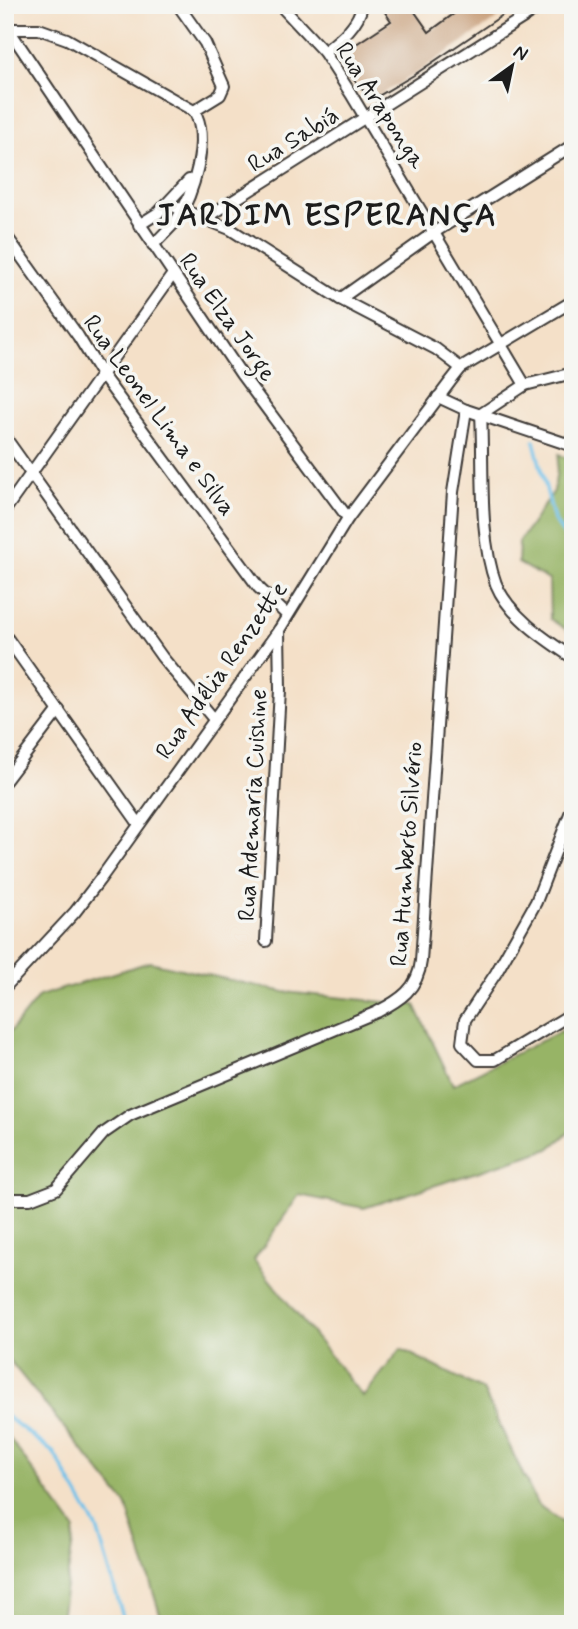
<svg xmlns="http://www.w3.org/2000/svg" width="578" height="1629" viewBox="0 0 578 1629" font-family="Mynerve,sans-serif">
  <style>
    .forest { fill: #97b466; stroke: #5a6841; stroke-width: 2 }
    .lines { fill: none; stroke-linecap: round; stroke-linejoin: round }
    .stream { stroke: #6ec1ea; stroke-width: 3.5 }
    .building { fill: #c9a17e }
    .minor-casing { stroke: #3c3936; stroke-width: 14 }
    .minor { stroke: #fff; stroke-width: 10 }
    .labels { text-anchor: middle; stroke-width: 7; stroke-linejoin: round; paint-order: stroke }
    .street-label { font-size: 24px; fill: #1c1c1c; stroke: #f6f6f2 }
    .district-label { font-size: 32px; font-weight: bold; letter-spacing: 2px; fill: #1c1c1c; stroke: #f6f6f2 }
  </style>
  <rect width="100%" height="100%" fill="#f6f6f2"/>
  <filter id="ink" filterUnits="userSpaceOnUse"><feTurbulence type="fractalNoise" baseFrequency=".0143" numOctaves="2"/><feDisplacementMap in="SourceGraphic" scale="14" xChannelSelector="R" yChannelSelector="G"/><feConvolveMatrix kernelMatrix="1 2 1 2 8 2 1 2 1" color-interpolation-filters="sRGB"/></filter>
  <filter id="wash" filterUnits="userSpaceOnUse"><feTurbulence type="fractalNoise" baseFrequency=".00686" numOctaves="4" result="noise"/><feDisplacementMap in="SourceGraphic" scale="28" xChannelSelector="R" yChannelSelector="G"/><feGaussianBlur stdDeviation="1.57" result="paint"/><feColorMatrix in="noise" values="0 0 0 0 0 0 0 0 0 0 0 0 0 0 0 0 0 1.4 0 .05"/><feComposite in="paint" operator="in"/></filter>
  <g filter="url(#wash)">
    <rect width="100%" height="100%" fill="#f4e0c8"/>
    <g class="forest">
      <polygon points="559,454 573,462 573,634 550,619 549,580 518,563 519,542 554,491"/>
      <polygon points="150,962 284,992 415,1005 453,1085 573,1025 573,1129 549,1149 364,1208 299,1195 254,1260 363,1397 401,1349 483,1390 537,1504 573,1530 573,1624 163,1624 126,1504 5,1355 5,1038 39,996"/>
      <polygon points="5,1432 75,1529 60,1624 5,1624"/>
    </g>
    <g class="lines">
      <g class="stream">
        <polyline points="534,441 554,520 573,548"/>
        <polyline points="5,1415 54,1453 97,1528 125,1624"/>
      </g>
    </g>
    <g id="blocks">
      <polygon class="building" points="380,5 410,5 429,32 459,10 455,5 503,5 507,12 414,75 380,95 369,97 347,72 343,57 344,52 391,21"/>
    </g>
  </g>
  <g filter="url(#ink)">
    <use href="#blocks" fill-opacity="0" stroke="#3c3936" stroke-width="2"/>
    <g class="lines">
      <g class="minor-casing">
        <g id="minor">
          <polyline points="178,5 205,43 224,86 220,95 194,111"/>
          <polyline points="280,5 324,52 351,94 525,385"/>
          <polyline points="5,24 241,374 348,518"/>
          <path d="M9 29H39L67 39 194 111C211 138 193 196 176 221 169 229 161 237 153 245"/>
          <path d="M324 52C339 40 359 25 362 5"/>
          <polyline points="168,204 230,229 340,299 436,349 461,368"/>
          <polyline points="206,218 543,5"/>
          <polyline points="139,225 158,213 189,180"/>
          <polyline points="5,234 78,336 102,375 259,588 287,615"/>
          <polyline points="340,299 433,233 573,145"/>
          <path d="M573 373 525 385 481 414C484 466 478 536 496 584 509 616 546 640 573 658"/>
          <polyline points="466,410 573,446"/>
          <polyline points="5,437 162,657 213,718"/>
          <polyline points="5,510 173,274"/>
          <polyline points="5,635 139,824"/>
          <polyline points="5,781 59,710"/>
          <polyline points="573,806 536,902 496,973 465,1020 462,1043 478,1060 495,1060 573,1013"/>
          <polyline points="266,941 280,690 279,630"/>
          <polyline points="5,987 75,912 101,878 279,630 348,518 450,382 461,368 573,301"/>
          <path d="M5 1199H30L56 1189 104 1133 130 1115 377 1012C400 1000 418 989 421 961L453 492 466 410 438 397"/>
        </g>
      </g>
      <use href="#minor" class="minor"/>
    </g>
  </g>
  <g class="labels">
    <g class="street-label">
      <text transform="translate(381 105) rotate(57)" y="8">Rua Araponga</text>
      <text transform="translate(293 139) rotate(-32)" y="8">Rua Sabiá</text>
      <text transform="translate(228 317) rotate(55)" y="8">Rua Elza Jorge</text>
      <text transform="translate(160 415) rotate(54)" y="8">Rua Leonel Lima e Silva</text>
      <text transform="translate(221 670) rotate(-55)" y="8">Rua Adélia Renzette</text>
      <text transform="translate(252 805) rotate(-87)" y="8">Rua Ademaria Cuishine</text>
      <text transform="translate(406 854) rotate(-86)" y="8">Rua Humberto Silvério</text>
    </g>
    <g class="district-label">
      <text x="327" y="225">JARDIM ESPERANÇA</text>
    </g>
  </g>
  <rect width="578" height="1629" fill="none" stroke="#f6f6f2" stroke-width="28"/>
  <g transform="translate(512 66) rotate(33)" stroke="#f6f6f2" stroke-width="5" paint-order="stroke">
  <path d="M0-5L12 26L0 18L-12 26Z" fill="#1c1c1c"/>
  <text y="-10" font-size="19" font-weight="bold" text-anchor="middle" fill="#1c1c1c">N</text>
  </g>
</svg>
